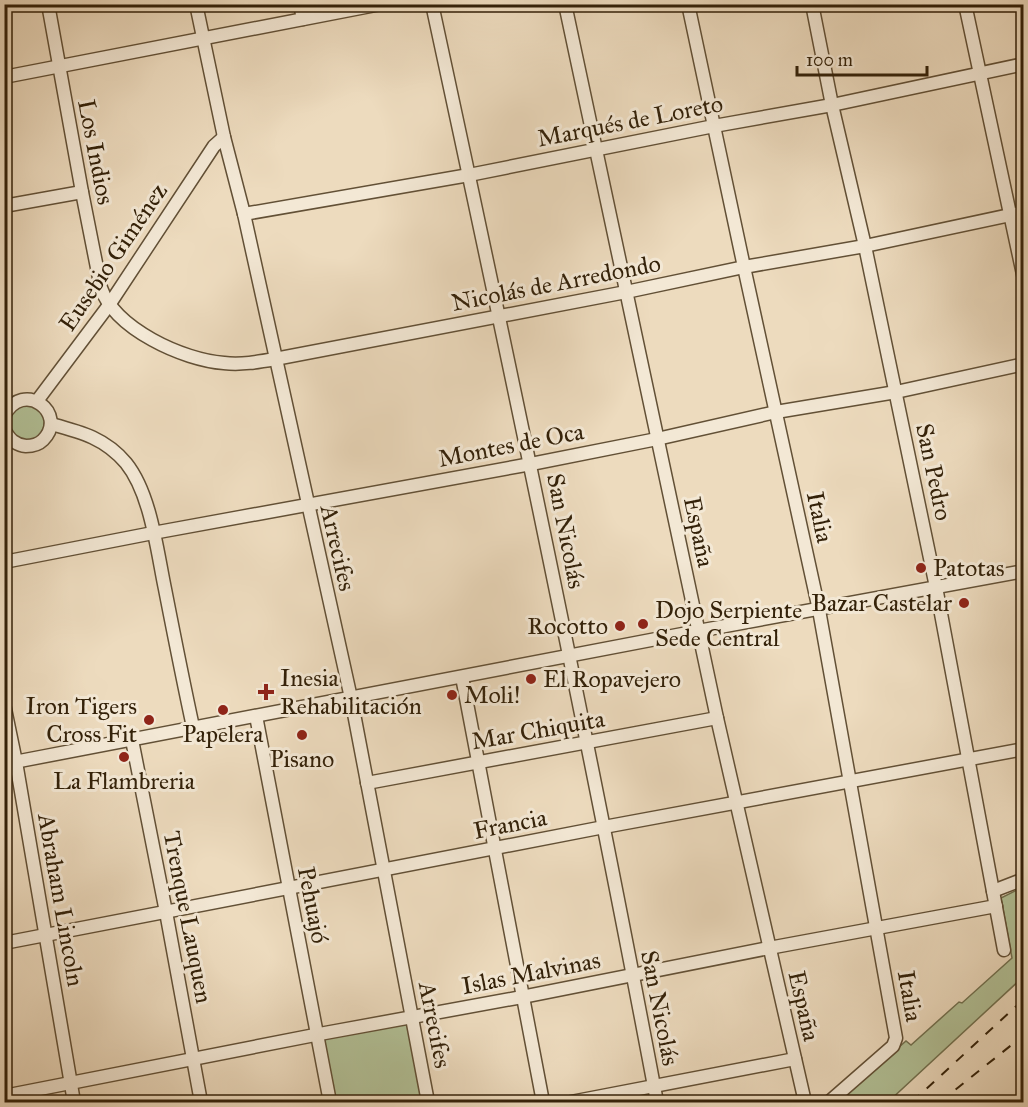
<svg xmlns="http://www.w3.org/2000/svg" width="1028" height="1107" viewBox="0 0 1028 1107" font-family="'IM FELL Great Primer',serif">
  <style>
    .green { fill: #b2c197; stroke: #727150; stroke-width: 1.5 }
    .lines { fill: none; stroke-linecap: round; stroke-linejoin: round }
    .minor-casing { stroke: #625036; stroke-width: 15 }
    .minor { stroke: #f3e8d5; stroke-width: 12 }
    .rail { stroke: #332109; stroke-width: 2; stroke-dasharray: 10 10; stroke-linecap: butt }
    .poi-dot { fill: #8f2418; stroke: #f3e8d5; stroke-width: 2 }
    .labels { text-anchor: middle; stroke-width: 6; stroke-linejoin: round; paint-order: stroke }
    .street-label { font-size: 24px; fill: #332109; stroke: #f3e8d5 }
    .poi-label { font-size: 24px; fill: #332109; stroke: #f3e8d5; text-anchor: start }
  </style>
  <rect width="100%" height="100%" fill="#eddbbe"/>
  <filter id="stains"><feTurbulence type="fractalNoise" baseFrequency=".00333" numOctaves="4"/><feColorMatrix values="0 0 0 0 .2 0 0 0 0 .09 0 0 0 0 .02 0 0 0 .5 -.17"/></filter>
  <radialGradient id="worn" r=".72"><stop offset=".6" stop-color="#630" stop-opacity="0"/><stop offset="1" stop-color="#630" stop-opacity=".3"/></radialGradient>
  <g class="green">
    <path d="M39 404 48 428 31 443 21 442C6 426 2 428 13 407Z"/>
    <polygon points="1023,887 1023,977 888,1102 836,1102 906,1041 911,1045 959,1002 962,1003 1012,958 1001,898"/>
    <polygon points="407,1023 423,1102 335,1102 324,1038"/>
  </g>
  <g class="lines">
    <g class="minor-casing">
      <g id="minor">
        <path d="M48 4 82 192 101 288C115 329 183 360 224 363 241 365 258 362 275 359L626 292 744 267 865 246 1024 212"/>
        <polyline points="196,4 224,137 244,214 351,698 428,1102"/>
        <polyline points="300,4 303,19"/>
        <path d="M432 4C511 370 588 735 657 1102"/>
        <polyline points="565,4 717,718 805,1102"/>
        <polyline points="688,4 744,267 819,610 896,1038 893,1046 829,1102"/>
        <polyline points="812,4 832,105 865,246 936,587 1004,950"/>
        <polyline points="965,4 1024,279"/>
        <polyline points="4,77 381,4"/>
        <polyline points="4,206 82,192"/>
        <polyline points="244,214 469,175 714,126 832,105 1024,64"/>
        <polyline points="37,401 109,305 214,146 224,137"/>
        <path d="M4 416C23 378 69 414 43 440 39 444 32 446 26 446 15 445 9 439 4 429"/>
        <path d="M51 424C81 432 105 438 126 463 151 494 157 551 165 589 174 635 183 681 193 727"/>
        <polyline points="4,562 153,533 531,464 657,439 776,412 896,392 1024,364"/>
        <polyline points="462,677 543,1102"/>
        <polyline points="4,704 16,762 74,1102"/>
        <polyline points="256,716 330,1102"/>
        <polyline points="132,740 166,912 201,1102"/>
        <polyline points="4,764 698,631 1024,571"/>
        <polyline points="367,783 717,718"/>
        <polyline points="993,891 1024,879"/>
        <polyline points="4,943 604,827 1024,749"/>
        <polyline points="4,1096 325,1033 522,997 769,948 996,906"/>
        <polyline points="571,1102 795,1059"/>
      </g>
    </g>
    <use href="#minor" class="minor"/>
    <g class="rail">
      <polyline points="912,1102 1024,999"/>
      <polyline points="940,1102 1024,1035"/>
    </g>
  </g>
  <g class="poi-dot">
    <circle cx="921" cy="568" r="6"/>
    <circle cx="964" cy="603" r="6"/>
    <circle cx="643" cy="624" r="6"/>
    <circle cx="620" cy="626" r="6"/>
    <circle cx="531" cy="679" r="6"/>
    <path d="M263 683h6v6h6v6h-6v6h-6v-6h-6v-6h6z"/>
    <circle cx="452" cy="695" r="6"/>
    <circle cx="223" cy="710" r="6"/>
    <circle cx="149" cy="720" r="6"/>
    <circle cx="302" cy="735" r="6"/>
    <circle cx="124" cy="757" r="6"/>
  </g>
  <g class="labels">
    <g class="street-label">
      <text transform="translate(630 121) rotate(-11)" y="8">Marqués de Loreto</text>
      <text transform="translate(96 152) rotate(79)" y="8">Los Indios</text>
      <text transform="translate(113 257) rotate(-56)" y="8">Eusebio Giménez</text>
      <text transform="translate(556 283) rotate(-11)" y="8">Nicolás de Arredondo</text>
      <text transform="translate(511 445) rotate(-11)" y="8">Montes de Oca</text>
      <text transform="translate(934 472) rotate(78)" y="8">San Pedro</text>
      <text transform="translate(820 517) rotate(78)" y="8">Italia</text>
      <text transform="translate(566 531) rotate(79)" y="8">San Nicolás</text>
      <text transform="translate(699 532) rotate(78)" y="8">España</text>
      <text transform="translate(338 548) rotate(77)" y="8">Arrecifes</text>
      <text transform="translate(538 730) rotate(-10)" y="8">Mar Chiquita</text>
      <text transform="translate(510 824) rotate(-11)" y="8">Francia</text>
      <text transform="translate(61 900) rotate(80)" y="8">Abraham Lincoln</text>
      <text transform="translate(313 905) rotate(79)" y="8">Pehuajó</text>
      <text transform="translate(188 917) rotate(79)" y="8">Trenque Lauquen</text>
      <text transform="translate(531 973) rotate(-11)" y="8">Islas Malvinas</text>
      <text transform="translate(910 996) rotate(80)" y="8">Italia</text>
      <text transform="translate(804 1006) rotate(77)" y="8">España</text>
      <text transform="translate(660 1008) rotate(79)" y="8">San Nicolás</text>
      <text transform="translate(435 1025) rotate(79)" y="8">Arrecifes</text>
    </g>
    <g class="poi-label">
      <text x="933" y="576">Patotas</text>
      <text x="952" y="611" text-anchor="end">Bazar Castelar</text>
      <text x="655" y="618">Dojo Serpiente<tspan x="655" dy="28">Sede Central</tspan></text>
      <text x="608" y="634" text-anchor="end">Rocotto</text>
      <text x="280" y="686">Inesia<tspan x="280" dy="28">Rehabilitación</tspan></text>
      <text x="543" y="687">El Ropavejero</text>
      <text x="464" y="703">Moli!</text>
      <text x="137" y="714" text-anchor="end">Iron Tigers<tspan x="137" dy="28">Cross Fit</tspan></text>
      <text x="223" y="742" text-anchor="middle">Papelera</text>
      <text x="302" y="767" text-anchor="middle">Pisano</text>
      <text x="124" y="789" text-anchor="middle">La Flambreria</text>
    </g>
  </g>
  <rect width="1028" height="1107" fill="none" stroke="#eddbbe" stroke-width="24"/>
  <rect x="6" y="6" width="1016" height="1095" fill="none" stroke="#332109" stroke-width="3"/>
  <rect x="12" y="12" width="1004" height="1083" fill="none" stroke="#332109" stroke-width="1.5"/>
  <path d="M797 66v9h130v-9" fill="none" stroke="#332109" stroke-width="3"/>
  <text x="806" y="66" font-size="18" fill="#332109" stroke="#f3e8d5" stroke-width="4.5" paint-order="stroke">100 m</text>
  <rect width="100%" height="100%" filter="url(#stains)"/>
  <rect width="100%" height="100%" fill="url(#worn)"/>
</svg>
